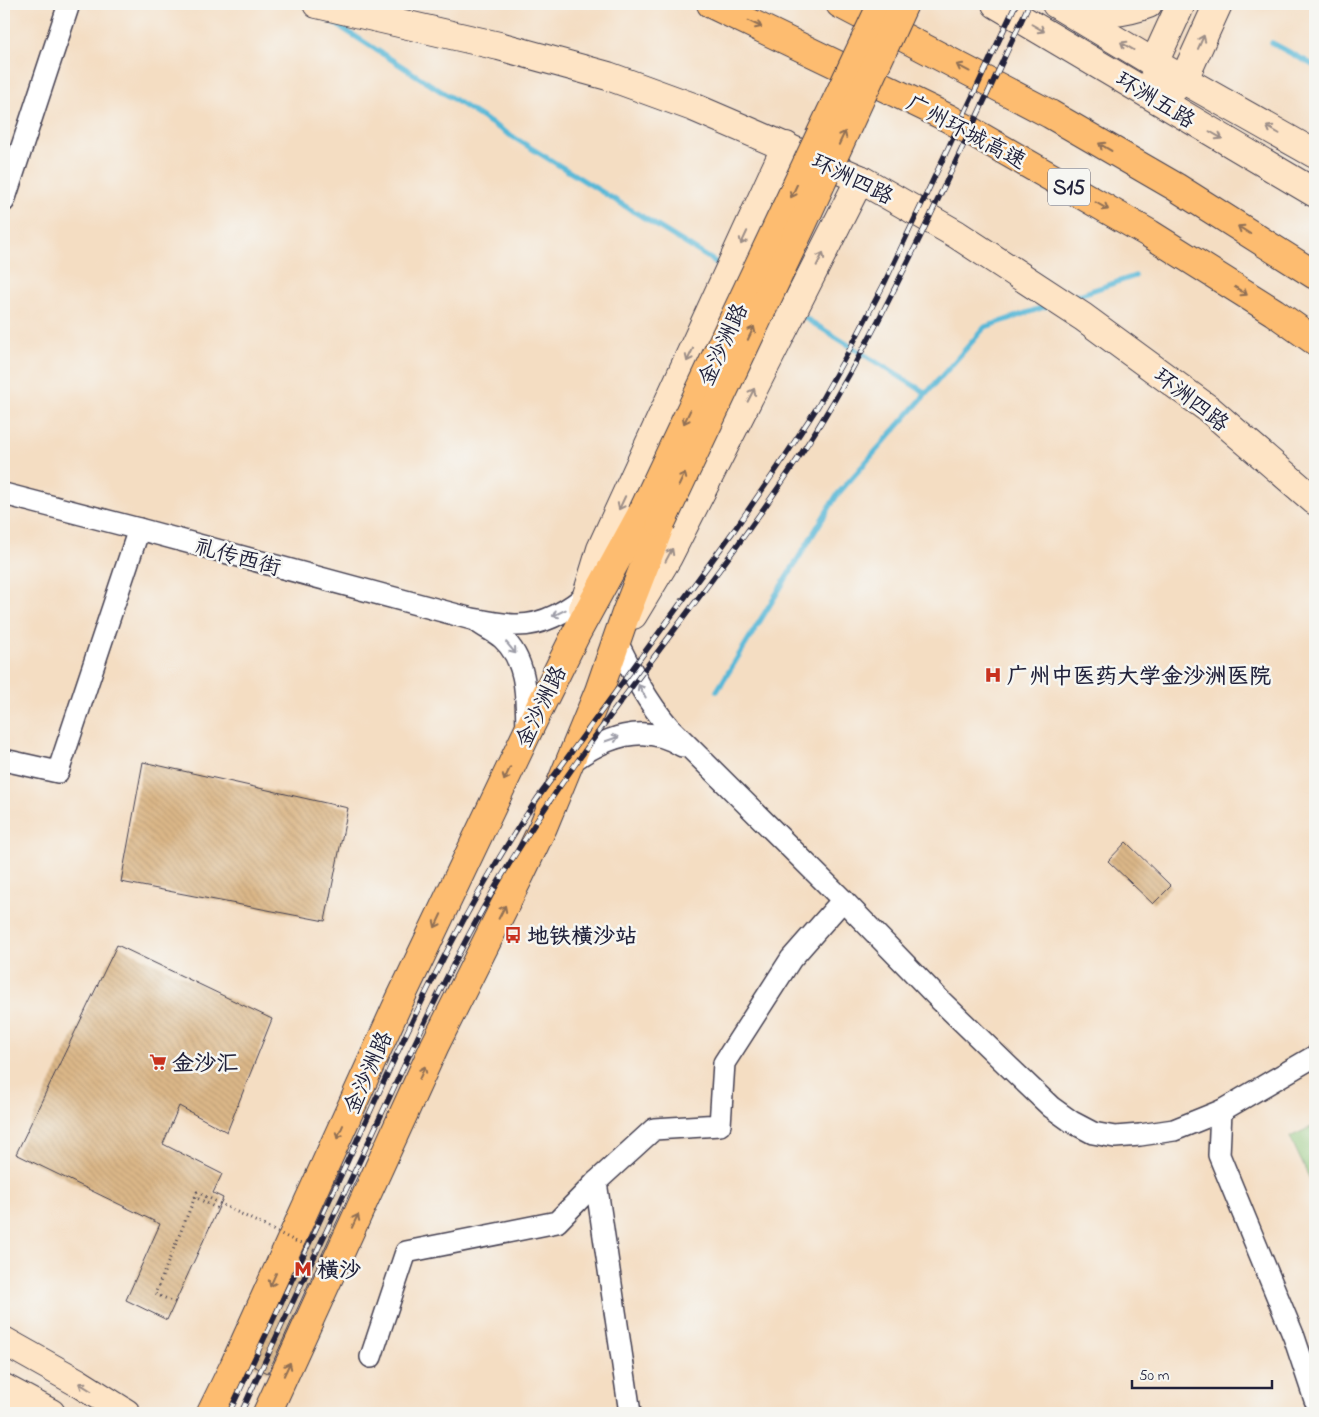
<svg xmlns="http://www.w3.org/2000/svg" width="1319" height="1417" viewBox="0 0 1319 1417" font-family="'Indie Flower','LXGW WenKai TC',sans-serif">
  <style>
    .garden { fill: #8ec578; stroke: #58745a }
    .lines { fill: none; stroke-linecap: round; stroke-linejoin: round }
    .stream { stroke: #59b8d7; stroke-width: 5.5 }
    .building { fill: url(#building-back-hatch) }
    .street-casing { stroke: #423e4f; stroke-width: 24 }
    .secondary-casing { stroke: #423e4f; stroke-width: 30 }
    .primary-casing { stroke: #423e4f; stroke-width: 30 }
    .highway-casing { stroke: #423e4f; stroke-width: 30 }
    .path { stroke: #423e4f; stroke-width: 3; stroke-dasharray: 1 4; stroke-linecap: butt }
    .street { stroke: #fff; stroke-width: 21 }
    .secondary { stroke: #fee4c5; stroke-width: 28 }
    .primary { stroke: #fdbc6f; stroke-width: 28 }
    .highway { stroke: #fdbc6f; stroke-width: 28 }
    .rail-casing { stroke: #22223b; stroke-width: 5.5 }
    .rail { stroke: #f6f6f2; stroke-width: 4; stroke-dasharray: 11; stroke-linecap: butt }
    .primary-bridge-casing { stroke: #423e4f; stroke-width: 30; stroke-linecap: butt }
    .path-bridge { stroke: #423e4f; stroke-width: 3; stroke-dasharray: 1 4; stroke-linecap: butt }
    .primary-bridge { stroke: #fdbc6f; stroke-width: 28 }
    .oneway { stroke: #906f55 }
    .oneway2 { stroke: #9b8d87 }
    .oneway3 { stroke: #9c9ca7 }
    .labels { text-anchor: middle; stroke-width: 5; stroke-linejoin: round; paint-order: stroke }
    .shield { fill: #f6f6f2; stroke: #626272; stroke-width: 1 }
    .shield-label { font-size: 21px; font-weight: bold; fill: #22223b }
    .street-label { font-size: 22px; fill: #22223b; stroke: #f6f6f2 }
    .poi-label { font-size: 22px; font-weight: bold; fill: #22223b; stroke: #f6f6f2; text-anchor: start }
  </style>
  <defs>
    <pattern id="building-back-hatch" width="6" height="6" patternUnits="userSpaceOnUse" patternTransform="scale(1.25)"><rect width="6" height="6" fill="#dbb788"/><path d="M-1 5l2 2M0 0l6 6M5-1l2 2" fill="none" stroke="#bc9d76"/></pattern>
  </defs>
  <rect width="100%" height="100%" fill="#f6f6f2"/>
  <filter id="ink" filterUnits="userSpaceOnUse"><feTurbulence type="fractalNoise" baseFrequency=".02" numOctaves="2"/><feDisplacementMap in="SourceGraphic" scale="10" xChannelSelector="R" yChannelSelector="G"/><feConvolveMatrix kernelMatrix="1 2 1 2 8 2 1 2 1" color-interpolation-filters="sRGB"/></filter>
  <filter id="wash" filterUnits="userSpaceOnUse"><feTurbulence type="fractalNoise" baseFrequency=".0096" numOctaves="4" result="noise"/><feDisplacementMap in="SourceGraphic" scale="20" xChannelSelector="R" yChannelSelector="G"/><feGaussianBlur stdDeviation="1.12" result="paint"/><feColorMatrix in="noise" values="0 0 0 0 0 0 0 0 0 0 0 0 0 0 0 0 0 1.4 0 .05"/><feComposite in="paint" operator="in"/></filter>
  <g filter="url(#wash)">
    <rect width="100%" height="100%" fill="#f4ddc2"/>
    <polygon class="garden" points="1315,1125 1315,1190 1290,1137"/>
    <g class="lines">
      <g class="stream">
        <polyline points="328,19 497,127 722,266"/>
        <polyline points="1272,43 1315,66"/>
        <polyline points="1070,298 1135,276"/>
        <polyline points="800,315 926,393"/>
        <polyline points="717,691 837,495 985,327 1050,305"/>
      </g>
    </g>
    <g id="blocks">
      <g class="building">
        <polygon points="143,762 348,808 325,921 121,882"/>
        <polygon points="1126,842 1171,886 1153,904 1108,861"/>
        <polygon points="117,945 272,1019 227,1132 179,1106 163,1144 222,1174 213,1193 223,1198 167,1320 126,1300 160,1224 16,1154"/>
        <polygon points="341,1167 358,1175 268,1373 251,1365"/>
      </g>
    </g>
  </g>
  <g filter="url(#ink)">
    <use href="#blocks" fill-opacity="0" stroke="#423e4f" stroke-width="1"/>
    <g class="lines">
      <g class="street-casing">
        <g id="street">
          <polyline points="4,201 69,4"/>
          <path d="M4 494 139 529 472 619C486 621 501 625 515 625 544 626 571 609 592 590"/>
          <path d="M479 623C486 628 495 632 502 638 529 662 526 700 527 733"/>
          <path d="M617 642C632 672 647 702 669 727L843 900 940 1000 1007 1065 1051 1107 1072 1122 1093 1133 1115 1137 1140 1135 1174 1130 1221 1111 1315 1056"/>
          <polyline points="4,760 58,772 139,529"/>
          <path d="M570 763C603 738 644 721 682 746"/>
          <polyline points="1221,1111 1219,1155 1294,1337 1315,1400"/>
          <polyline points="596,1182 630,1413"/>
          <polyline points="371,1357 406,1252 557,1222 596,1182 654,1129 720,1125 724,1063 791,959 843,900"/>
        </g>
      </g>
      <g class="secondary-casing">
        <g id="secondary">
          <polyline points="317,4 499,46 608,76 693,107 860,179 956,234 1083,317 1210,410 1315,501"/>
          <polyline points="996,4 1315,193"/>
          <polyline points="1056,4 1154,63 1315,154"/>
          <path d="M1071 12C1097 14 1123 14 1148 4"/>
          <polyline points="1156,80 1154,63 1181,4"/>
          <polyline points="1171,91 1184,79 1218,4"/>
          <polyline points="583,608 601,549 786,146"/>
          <polyline points="633,615 668,557 860,179"/>
          <polyline points="4,1341 77,1382 126,1413"/>
          <polyline points="4,1388 51,1413"/>
        </g>
      </g>
      <g class="primary-casing">
        <g id="primary">
          <polyline points="211,1413 234,1366 396,1008 527,733 576,634 642,513"/>
          <polyline points="267,1413 435,1045 520,875 543,827 599,691 626,613 661,523"/>
        </g>
      </g>
      <g class="highway-casing">
        <g id="highway">
          <polyline points="711,4 948,118 1150,234 1274,312 1315,341"/>
          <polyline points="840,4 1050,114 1176,187 1315,275"/>
        </g>
      </g>
      <polyline class="path" points="175,1302 155,1294 195,1197 218,1209"/>
      <use href="#street" class="street"/>
      <use href="#secondary" class="secondary"/>
      <use href="#primary" class="primary"/>
      <use href="#highway" class="highway"/>
      <g class="rail-casing">
        <g id="rail">
          <path d="M229 1413C276 1313 324 1213 370 1112 419 1004 470 897 537 799L735 529 778 467 818 406 851 347 884 284 1016 4"/>
          <path d="M241 1413C285 1317 331 1222 376 1126 414 1045 451 963 496 886 586 733 704 601 801 454 849 381 888 303 926 225 961 151 995 78 1029 4"/>
        </g>
      </g>
      <use href="#rail" class="rail"/>
      <g class="primary-bridge-casing">
        <g id="primary-bridge">
          <polyline points="642,513 882,4"/>
          <polyline points="661,523 802,225 904,4"/>
        </g>
      </g>
      <polyline class="path-bridge" points="195,1197 197,1192 353,1270"/>
      <use href="#primary-bridge" class="primary-bridge"/>
    </g>
    <defs><path id="oneway-shaft" d="M-6 0H5M1.5-3L5.5 0L1.5 3" fill="none" stroke-width="1.6" stroke-linecap="round" stroke-linejoin="round" transform="scale(1.25)"/></defs>
    <g class="oneway">
      <use href="#oneway-shaft" transform="translate(755 24) rotate(26)"/>
      <use href="#oneway-shaft" transform="translate(963 68) rotate(-152)"/>
      <use href="#oneway-shaft" transform="translate(842 138) rotate(-65)"/>
      <use href="#oneway-shaft" transform="translate(1105 147) rotate(-149)"/>
      <use href="#oneway-shaft" transform="translate(794 191) rotate(115)"/>
      <use href="#oneway-shaft" transform="translate(1102 206) rotate(30)"/>
      <use href="#oneway-shaft" transform="translate(1244 230) rotate(-148)"/>
      <use href="#oneway-shaft" transform="translate(1241 291) rotate(33)"/>
      <use href="#oneway-shaft" transform="translate(751 333) rotate(-65)"/>
      <use href="#oneway-shaft" transform="translate(687 417) rotate(115)"/>
      <use href="#oneway-shaft" transform="translate(682 479) rotate(-65)"/>
      <use href="#oneway-shaft" transform="translate(507 774) rotate(115)"/>
      <use href="#oneway-shaft" transform="translate(502 912) rotate(-63)"/>
      <use href="#oneway-shaft" transform="translate(438 921) rotate(115)"/>
      <use href="#oneway-shaft" transform="translate(422 1073) rotate(-66)"/>
      <use href="#oneway-shaft" transform="translate(340 1132) rotate(114)"/>
      <use href="#oneway-shaft" transform="translate(355 1221) rotate(-65)"/>
      <use href="#oneway-shaft" transform="translate(273 1280) rotate(114)"/>
      <use href="#oneway-shaft" transform="translate(287 1369) rotate(-65)"/>
    </g>
    <g class="oneway2">
      <use href="#oneway-shaft" transform="translate(1038 28) rotate(30)"/>
      <use href="#oneway-shaft" transform="translate(1201 42) rotate(-66)"/>
      <use href="#oneway-shaft" transform="translate(1127 46) rotate(-149)"/>
      <use href="#oneway-shaft" transform="translate(1273 130) rotate(-150)"/>
      <use href="#oneway-shaft" transform="translate(1216 135) rotate(30)"/>
      <use href="#oneway-shaft" transform="translate(744 238) rotate(115)"/>
      <use href="#oneway-shaft" transform="translate(820 259) rotate(-63)"/>
      <use href="#oneway-shaft" transform="translate(690 355) rotate(115)"/>
      <use href="#oneway-shaft" transform="translate(751 395) rotate(-63)"/>
      <use href="#oneway-shaft" transform="translate(622 503) rotate(115)"/>
      <use href="#oneway-shaft" transform="translate(669 555) rotate(-62)"/>
      <use href="#oneway-shaft" transform="translate(85 1387) rotate(-148)"/>
    </g>
    <g class="oneway3">
      <use href="#oneway-shaft" transform="translate(559 613) rotate(154)"/>
      <use href="#oneway-shaft" transform="translate(511 648) rotate(50)"/>
      <use href="#oneway-shaft" transform="translate(642 691) rotate(-120)"/>
      <use href="#oneway-shaft" transform="translate(612 739) rotate(-19)"/>
    </g>
  </g>
  <defs>
    <g id="hospital-bare" transform="scale(1.35)"><path d="M-5-5h3v3.5h4V-5h3V5h-3V1.5h-4V5h-3Z" fill="#c8321e" stroke="#f6f6f2" stroke-width="2.5" paint-order="stroke"/></g>
    <g id="bus-bare" transform="scale(1.35)"><path d="M-5-6H5V4H4V6H2V4H-2V6H-4V4H-5ZM-3.5-4V0h7V-4ZM-3.5 1.2v1.5H-2V1.2ZM2 1.2v1.5H3.5V1.2Z" fill="#c8321e" stroke="#f6f6f2" stroke-width="2.5" paint-order="stroke"/></g>
    <g id="supermarket-bare" transform="scale(1.35)"><path d="M-6-5.5h2.5l.6 2H6L4.5 2H-2.5L-4.4-4H-6ZM-1.5 3.2a1.3 1.3 0 1 0 .1 0ZM3 3.2a1.3 1.3 0 1 0 .1 0Z" fill="#c8321e" stroke="#f6f6f2" stroke-width="2.5" paint-order="stroke"/></g>
    <g id="metro-bare" transform="scale(1.35)"><path d="M-5.5 5V-5H-3L0 0L3-5H5.5V5H3V-.5L0 4L-3-.5V5Z" fill="#c8321e" stroke="#f6f6f2" stroke-width="2.5" paint-order="stroke"/></g>
  </defs>
  <g fill-rule="evenodd">
    <use href="#hospital-bare" x="993" y="675"/>
    <use href="#bus-bare" x="513" y="935"/>
    <use href="#supermarket-bare" x="158" y="1062"/>
    <use href="#metro-bare" x="303" y="1269"/>
  </g>
  <g class="labels">
    <rect class="shield" x="1048" y="168.5" width="42" height="37" rx="4"/>
    <g class="shield-label">
      <text x="1069" y="194">S15</text>
    </g>
    <g class="street-label">
      <text transform="translate(1156 99) rotate(31)" y="8">环洲五路</text>
      <text transform="translate(967 131) rotate(28)" y="8">广州环城高速</text>
      <text transform="translate(853 178) rotate(26)" y="8">环洲四路</text>
      <text transform="translate(722 344) rotate(-65)" y="8">金沙洲路</text>
      <text transform="translate(1192 399) rotate(38)" y="8">环洲四路</text>
      <text transform="translate(238 556) rotate(15)" y="8">礼传西街</text>
      <text transform="translate(540 706) rotate(-64)" y="8">金沙洲路</text>
      <text transform="translate(367 1072) rotate(-66)" y="8">金沙洲路</text>
    </g>
    <g class="poi-label">
      <text x="1007" y="683">广州中医药大学金沙洲医院</text>
      <text x="527" y="943">地铁横沙站</text>
      <text x="172" y="1070">金沙汇</text>
      <text x="317" y="1277">横沙</text>
    </g>
  </g>
  <rect width="1319" height="1417" fill="none" stroke="#f6f6f2" stroke-width="20"/>
  <path d="M1132 1380v8h140v-8" fill="none" stroke="#22223b" stroke-width="2.5"/>
  <text x="1139" y="1380" font-size="15" fill="#22223b" stroke="#f6f6f2" stroke-width="4" paint-order="stroke">50 m</text>
</svg>
